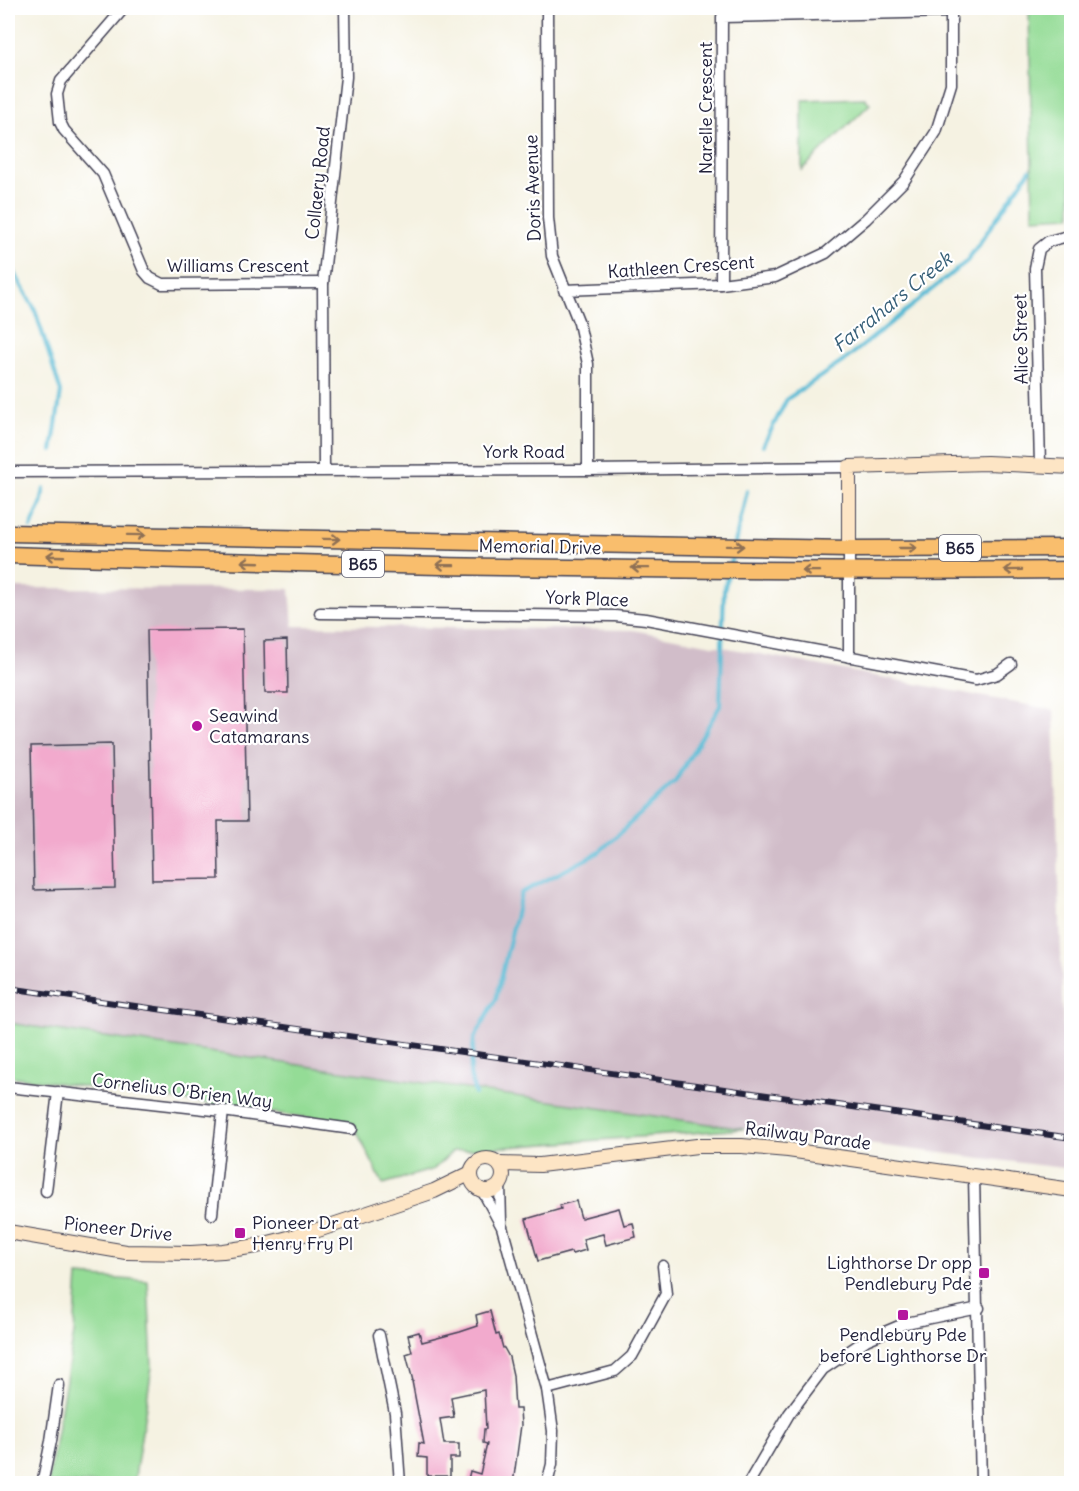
<svg xmlns="http://www.w3.org/2000/svg" width="1079" height="1491" viewBox="0 0 1079 1491" font-family="Delius,sans-serif">
  <style>
    .industrial { fill: #d1bdc9 }
    .green { fill: #94dc96; stroke: #5b7f68; stroke-width: 1.5 }
    .lines { fill: none; stroke-linecap: round; stroke-linejoin: round }
    .stream { stroke: #55bad4; stroke-width: 4 }
    .building { fill: #f2aacd }
    .street-casing { stroke: #424154; stroke-width: 13 }
    .secondary-casing { stroke: #424154; stroke-width: 16 }
    .primary-casing { stroke: #424154; stroke-width: 19 }
    .street { stroke: #fff; stroke-width: 10 }
    .secondary { stroke: #fde5c5; stroke-width: 14 }
    .primary { stroke: #f9be6d; stroke-width: 16 }
    .rail-casing { stroke: #22223b; stroke-width: 6 }
    .rail { stroke: #fff; stroke-width: 4; stroke-dasharray: 11; stroke-linecap: butt }
    .oneway { stroke: #8e7054 }
    .poi-dot { fill: #b5179e; stroke: #fff; stroke-width: 2 }
    .labels { text-anchor: middle; stroke-width: 4.5; stroke-linejoin: round; paint-order: stroke }
    .shield { fill: #fff; stroke: #646476; stroke-width: 1.5 }
    .shield-label { font-size: 16px; font-weight: bold; fill: #22223b }
    .street-label { font-size: 18px; fill: #22223b; stroke: #fff }
    .poi-label { font-size: 18px; fill: #22223b; stroke: #fff; text-anchor: start }
    .water-label { font-size: 20px; font-style: italic; fill: #365f78; stroke: #fff }
  </style>
  <rect width="100%" height="100%" fill="#fff"/>
  <filter id="ink" filterUnits="userSpaceOnUse"><feTurbulence type="fractalNoise" baseFrequency=".0167" numOctaves="2"/><feDisplacementMap in="SourceGraphic" scale="12" xChannelSelector="R" yChannelSelector="G"/><feConvolveMatrix kernelMatrix="1 2 1 2 8 2 1 2 1" color-interpolation-filters="sRGB"/></filter>
  <filter id="wash" filterUnits="userSpaceOnUse"><feTurbulence type="fractalNoise" baseFrequency=".008" numOctaves="4" result="noise"/><feDisplacementMap in="SourceGraphic" scale="24" xChannelSelector="R" yChannelSelector="G"/><feGaussianBlur stdDeviation="1.35" result="paint"/><feColorMatrix in="noise" values="0 0 0 0 0 0 0 0 0 0 0 0 0 0 0 0 0 1.4 0 .05"/><feComposite in="paint" operator="in"/></filter>
  <g filter="url(#wash)">
    <rect width="100%" height="100%" fill="#f5f2e2"/>
    <polygon class="industrial" points="8,588 290,589 293,626 633,630 1054,710 1065,1094 1071,1096 1071,1169 744,1129 8,1023"/>
    <g class="green">
      <polygon points="1029,8 1071,8 1071,216 1033,218"/>
      <polygon points="865,98 870,104 802,170 802,100"/>
      <polygon points="8,1023 744,1129 453,1151 434,1169 383,1184 353,1124 8,1076"/>
      <polygon points="78,1276 148,1281 152,1367 134,1483 48,1484 74,1333"/>
    </g>
    <g class="lines">
      <g class="stream">
        <polyline points="8,261 35,310 61,392 52,451"/>
        <polyline points="763,446 787,399 845,360 967,261 1030,170"/>
        <polyline points="31,528 41,504 44,489"/>
        <polyline points="735,543 747,491"/>
        <polyline points="730,566 734,550"/>
        <polyline points="8,582 17,559"/>
        <polyline points="475,1094 470,1074 474,1039 496,999 521,893 598,853 675,782 720,706 724,591 728,574"/>
      </g>
    </g>
    <g id="blocks">
      <g class="building">
        <polygon points="243,629 247,821 218,821 219,879 152,880 147,630"/>
        <polygon points="287,640 288,693 265,693 264,641"/>
        <polygon points="112,744 115,888 34,890 31,746"/>
        <polygon points="576,1201 581,1218 619,1208 624,1225 633,1223 636,1237 606,1245 603,1234 583,1239 586,1250 572,1254 571,1252 538,1261 526,1219 561,1209 560,1205"/>
        <polygon points="490,1311 496,1335 499,1334 503,1348 504,1348 509,1357 513,1375 515,1409 520,1409 521,1425 513,1484 467,1484 470,1471 480,1474 487,1444 483,1443 484,1429 486,1429 484,1390 451,1397 454,1417 440,1419 444,1444 459,1444 459,1458 450,1458 450,1476 427,1476 427,1458 418,1457 419,1443 424,1444 412,1381 413,1381 406,1354 412,1352 408,1335 419,1332 422,1342 460,1332 478,1326 476,1315"/>
      </g>
    </g>
  </g>
  <g filter="url(#ink)">
    <use href="#blocks" fill-opacity="0" stroke="#424154" stroke-width="1.5"/>
    <g class="lines">
      <g class="street-casing">
        <g id="street">
          <polyline points="124,8 61,81 57,94 60,122 64,130 103,174 144,271 150,278 162,284 323,283"/>
          <polyline points="547,8 548,218 552,256 579,323 588,364 588,470"/>
          <polyline points="721,284 722,17 951,12"/>
          <polyline points="564,290 721,284 775,277 826,253 866,219 904,181 936,132 951,84 951,8"/>
          <polyline points="1040,465 1035,268 1039,249 1049,241 1072,235"/>
          <polyline points="324,470 323,283 346,77 345,8"/>
          <polyline points="8,472 588,470 849,467"/>
          <polyline points="320,613 615,616 646,619 976,680 997,674 1011,664"/>
          <polyline points="849,657 849,549"/>
          <polyline points="8,1087 223,1111 352,1129"/>
          <polyline points="974,1177 981,1484"/>
          <polyline points="500,1184 501,1222"/>
          <polyline points="482,1190 502,1227 547,1389 553,1431 552,1464 547,1484"/>
          <polyline points="46,1191 58,1092"/>
          <polyline points="212,1214 223,1111"/>
          <polyline points="379,1335 395,1413 400,1484"/>
          <polyline points="547,1389 615,1371 632,1356 666,1294 663,1266"/>
          <polyline points="42,1484 51,1441 59,1385"/>
          <polyline points="748,1484 789,1414 823,1369 866,1340 906,1323 979,1308"/>
        </g>
      </g>
      <g class="secondary-casing">
        <g id="secondary">
          <polyline points="849,549 849,467 987,463 1072,467"/>
          <circle cx="487" cy="1175" r="16"/>
          <polyline points="499,1164 540,1165 697,1146 742,1146 788,1150 1072,1190"/>
          <polyline points="8,1232 126,1252 191,1253 223,1251 257,1246 312,1232 434,1191 471,1173"/>
        </g>
      </g>
      <g class="primary-casing">
        <g id="primary">
          <polyline points="8,533 849,549 1072,548"/>
          <path d="M8 555C362 566 717 573 1072 570"/>
        </g>
      </g>
      <use href="#street" class="street"/>
      <use href="#secondary" class="secondary"/>
      <use href="#primary" class="primary"/>
      <g class="rail-casing">
        <polyline id="rail" points="8,988 1072,1138"/>
      </g>
      <use href="#rail" class="rail"/>
    </g>
    <defs><path id="oneway-shaft" d="M-6 0H5M1.5-3L5.5 0L1.5 3" fill="none" stroke-width="1.6" stroke-linecap="round" stroke-linejoin="round" transform="scale(1.5)"/></defs>
    <g class="oneway">
      <use href="#oneway-shaft" transform="translate(136 535) rotate(1)"/>
      <use href="#oneway-shaft" transform="translate(331 539) rotate(1)"/>
      <use href="#oneway-shaft" transform="translate(735 546) rotate(1)"/>
      <use href="#oneway-shaft" transform="translate(908 548)"/>
      <use href="#oneway-shaft" transform="translate(55 556) rotate(-178)"/>
      <use href="#oneway-shaft" transform="translate(250 562) rotate(-178)"/>
      <use href="#oneway-shaft" transform="translate(445 565) rotate(-179)"/>
      <use href="#oneway-shaft" transform="translate(640 568) rotate(-179)"/>
      <use href="#oneway-shaft" transform="translate(1013 570) rotate(179)"/>
      <use href="#oneway-shaft" transform="translate(811 571) rotate(-179)"/>
    </g>
  </g>
  <g class="poi-dot">
    <circle cx="197" cy="726" r="6"/>
    <rect x="234" y="1227" width="12" height="12" rx="3"/>
    <rect x="978" y="1267" width="12" height="12" rx="3"/>
    <rect x="897" y="1309" width="12" height="12" rx="3"/>
  </g>
  <g class="labels">
    <g class="shield">
      <rect x="939" y="535" width="42" height="26" rx="4.5"/>
      <rect x="342" y="551" width="42" height="26" rx="4.5"/>
    </g>
    <g class="shield-label">
      <text x="960" y="554">B65</text>
      <text x="363" y="570">B65</text>
    </g>
    <g class="street-label">
      <text transform="translate(706 108) rotate(-90)" y="6">Narelle Crescent</text>
      <text transform="translate(318 183) rotate(-84)" y="6">Collaery Road</text>
      <text transform="translate(533 188) rotate(-92)" y="6">Doris Avenue</text>
      <text x="238" y="272">Williams Crescent</text>
      <text transform="translate(681 267) rotate(-4)" y="6">Kathleen Crescent</text>
      <text transform="translate(1021 339) rotate(-91)" y="6">Alice Street</text>
      <text x="524" y="458">York Road</text>
      <text transform="translate(540 547) rotate(1)" y="6">Memorial Drive</text>
      <text transform="translate(587 599) rotate(2)" y="6">York Place</text>
      <text transform="translate(182 1091) rotate(7)" y="6">Cornelius O'Brien Way</text>
      <text transform="translate(808 1136) rotate(7)" y="6">Railway Parade</text>
      <text transform="translate(118 1229) rotate(6)" y="6">Pioneer Drive</text>
    </g>
    <g class="poi-label">
      <text x="209" y="722">Seawind<tspan x="209" dy="21">Catamarans</tspan></text>
      <text x="252" y="1229">Pioneer Dr at<tspan x="252" dy="21">Henry Fry Pl</tspan></text>
      <text x="972" y="1269" text-anchor="end">Lighthorse Dr opp<tspan x="972" dy="21">Pendlebury Pde</tspan></text>
      <text x="903" y="1341" text-anchor="middle">Pendlebury Pde<tspan x="903" dy="21">before Lighthorse Dr</tspan></text>
    </g>
    <g class="water-label">
      <text transform="translate(892 302) rotate(-39)" y="7">Farrahars Creek</text>
    </g>
  </g>
  <rect width="1079" height="1491" fill="none" stroke="#fff" stroke-width="30"/>
</svg>
